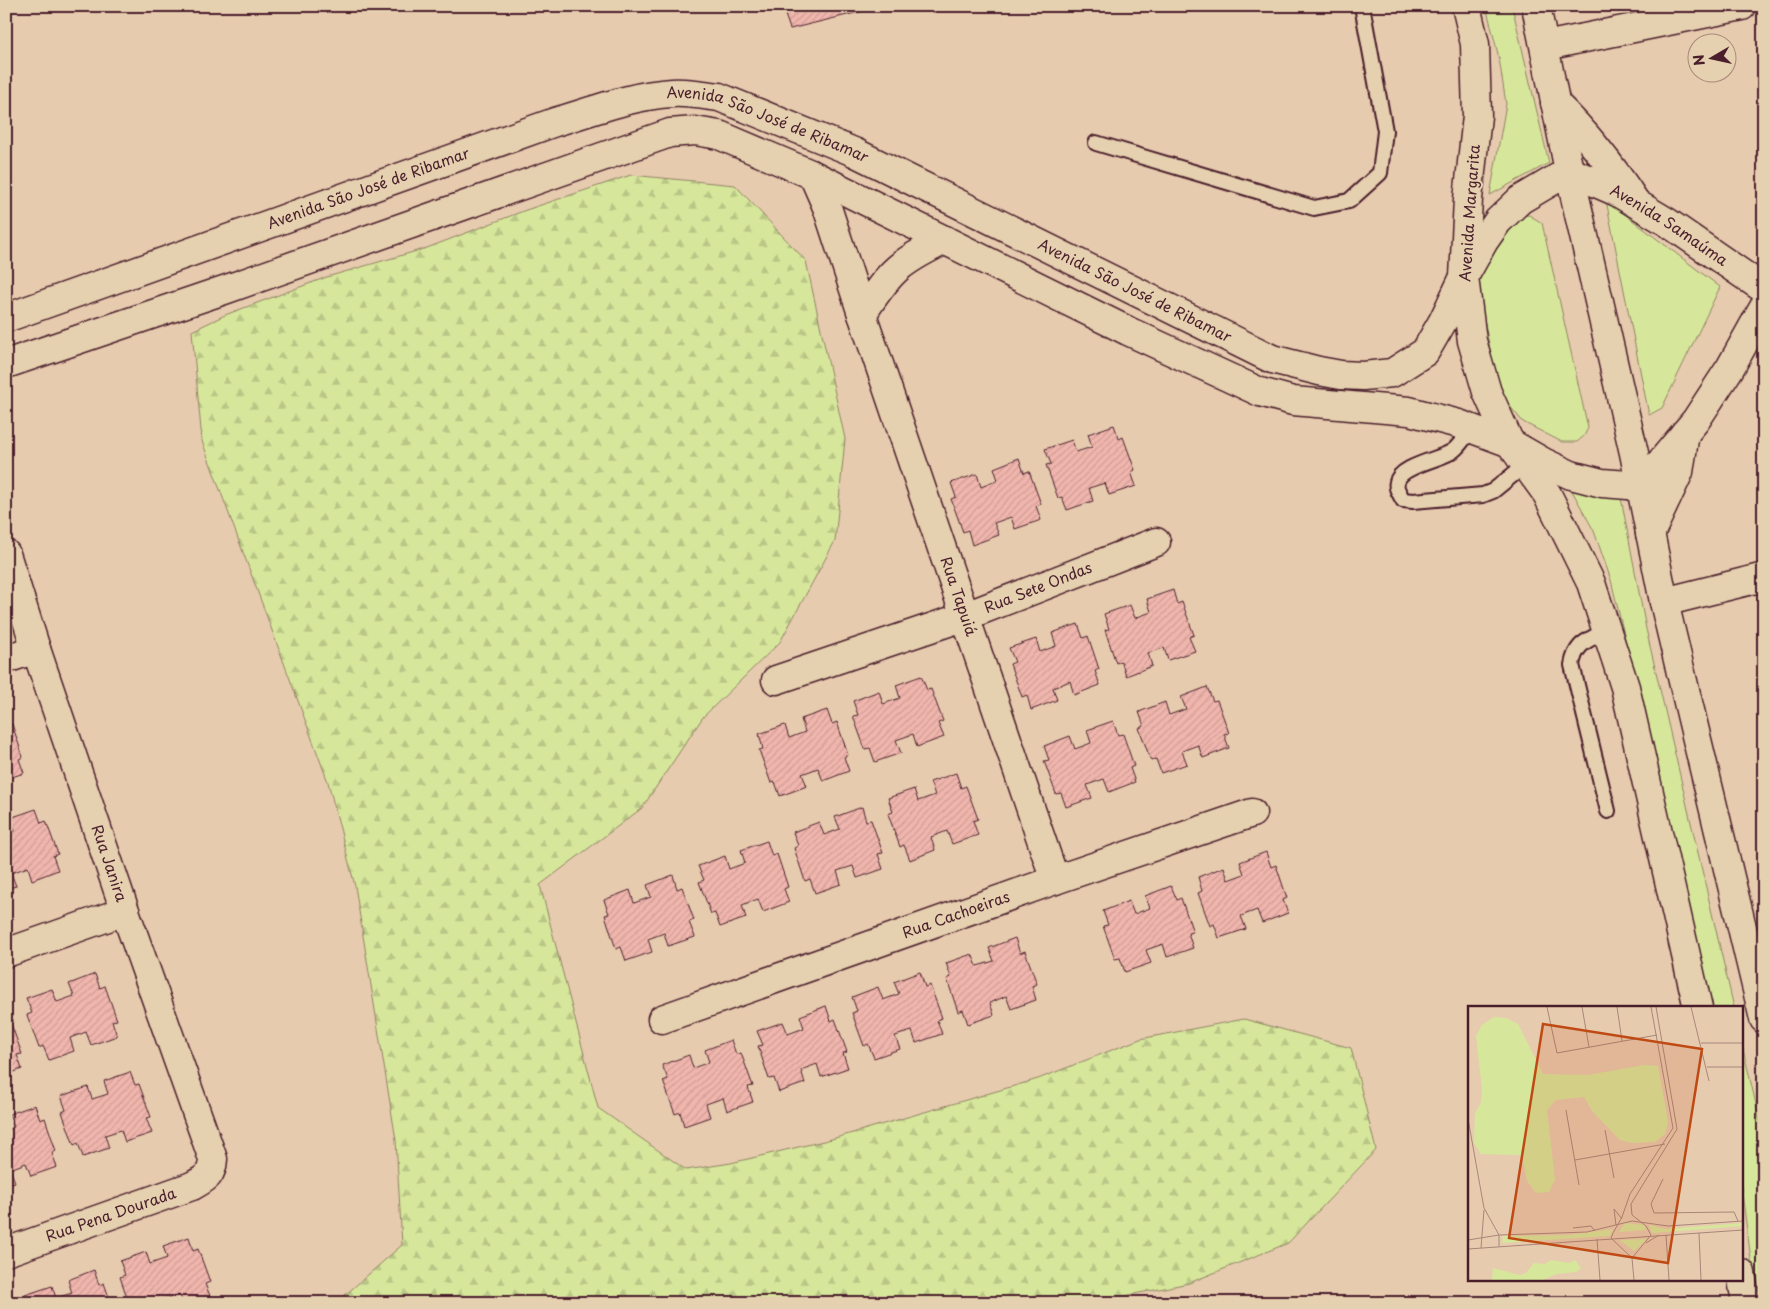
<svg xmlns="http://www.w3.org/2000/svg" width="1770" height="1309" viewBox="0 0 1770 1309" font-family="'Playpen Sans',sans-serif">
  <style>
    .grass { fill: #d6e79b; stroke: #908363 }
    .forest { fill: url(#forest-firs); stroke: #908363 }
    .building { fill: url(#building-hatch); stroke: #4a1f2b }
    .lines { fill: none; stroke-linecap: round; stroke-linejoin: round }
    .lane-casing { stroke: #4a1f2b; stroke-width: 18 }
    .street-casing { stroke: #4a1f2b; stroke-width: 31 }
    .secondary-casing { stroke: #4a1f2b; stroke-width: 31 }
    .primary-casing { stroke: #4a1f2b; stroke-width: 31 }
    .lane { stroke: #e5d0af; stroke-width: 14 }
    .street { stroke: #e5d0af; stroke-width: 28 }
    .secondary { stroke: #e5d0af; stroke-width: 28 }
    .primary { stroke: #e5d0af; stroke-width: 28 }
    .labels { text-anchor: middle; stroke-width: 4; stroke-linejoin: round; paint-order: stroke }
    .street-label { font-size: 15px; fill: #4a1f2b; stroke: #e5d0af }
    .inset-road { fill: none; stroke: #a8867a; stroke-width: 1 }
    .view { fill: #c04a14; fill-opacity: 0.15; stroke: #c04a14; stroke-width: 2.5 }
    .inset-edge { fill: none; stroke: #4a1f2b; stroke-width: 2.5 }
  </style>
  <defs>
    <pattern id="forest-firs" width="22" height="20" patternUnits="userSpaceOnUse" patternTransform="scale(1.25)"><rect width="22" height="20" fill="#d6e79b"/><path d="M5 1l3.5 6h-7zM16 11l3.5 6h-7z" fill="#b9c686"/></pattern>
    <pattern id="building-hatch" width="6" height="6" patternUnits="userSpaceOnUse" patternTransform="scale(1.25)"><rect width="6" height="6" fill="#f0b6ad"/><path d="M-1 1l2-2M0 6l6-6M5 7l2-2" fill="none" stroke="#cf9c95"/></pattern>
  </defs>
  <rect width="100%" height="100%" fill="#e7cbaf"/>
  <filter id="ink" filterUnits="userSpaceOnUse"><feTurbulence type="fractalNoise" baseFrequency=".02" numOctaves="2"/><feDisplacementMap in="SourceGraphic" scale="10" xChannelSelector="R" yChannelSelector="G"/><feConvolveMatrix kernelMatrix="1 2 1 2 8 2 1 2 1" color-interpolation-filters="sRGB"/></filter>
  <g filter="url(#ink)">
    <g class="grass">
      <polygon points="1486,6 1512,6 1549,163 1490,195 1506,104 1499,58"/>
      <polygon points="1606,200 1720,287 1662,408 1649,415"/>
      <polygon points="1529,215 1542,223 1588,428 1584,436 1577,442 1562,442 1523,422 1499,393 1476,280 1509,218"/>
      <polygon points="1569,485 1621,498 1646,629 1734,1008 1710,1008 1671,830 1611,580 1594,531"/>
      <polygon points="1741,1041 1764,1138 1764,1303 1757,1303 1741,1186"/>
    </g>
    <polygon class="forest" points="631,175 735,185 806,261 845,439 835,541 780,642 703,717 642,808 540,885 598,1108 686,1170 731,1163 832,1139 1038,1079 1140,1039 1244,1019 1351,1048 1376,1150 1288,1243 1189,1283 1124,1296 1108,1303 336,1303 402,1245 396,1140 355,886 328,782 202,441 192,331 225,315 327,277 427,248 526,210"/>
    <g class="building">
      <polygon points="782,6 884,6 790,29"/>
      <polygon points="1114,425 1119,439 1123,437 1135,470 1131,472 1136,486 1109,495 1105,483 1089,488 1093,501 1067,510 1062,497 1058,498 1046,465 1051,464 1045,449 1072,440 1076,452 1092,447 1088,434"/>
      <polygon points="1019,458 1024,473 1029,471 1041,504 1036,506 1041,520 1015,529 1011,517 994,523 999,535 972,545 968,530 963,532 951,499 956,497 951,483 977,474 981,487 998,480 994,468"/>
      <polygon points="1173,590 1177,604 1182,602 1194,635 1189,637 1195,651 1168,660 1164,648 1148,653 1152,666 1126,676 1121,661 1116,663 1105,630 1109,629 1104,614 1130,605 1135,618 1151,612 1147,599"/>
      <polygon points="1078,624 1083,638 1088,636 1099,669 1095,671 1100,685 1074,695 1070,681 1053,688 1057,700 1031,710 1027,695 1022,697 1010,664 1015,662 1009,648 1036,639 1040,652 1056,646 1052,633"/>
      <polygon points="921,676 927,690 931,689 943,721 938,723 944,737 917,747 913,734 896,740 901,753 875,762 870,748 865,749 853,716 858,715 853,701 879,691 883,704 900,698 896,685"/>
      <polygon points="1207,687 1213,701 1217,700 1229,733 1224,734 1229,748 1203,758 1198,745 1182,751 1187,764 1161,773 1156,759 1151,761 1139,728 1144,726 1139,712 1165,702 1169,715 1186,709 1181,697"/>
      <polygon points="827,710 832,724 837,722 848,755 844,757 849,771 823,781 818,768 802,774 807,786 780,796 775,782 771,783 759,750 763,749 759,734 785,725 789,738 805,732 801,719"/>
      <polygon points="1113,721 1118,735 1123,734 1134,766 1130,768 1135,782 1109,792 1104,779 1087,785 1092,798 1066,807 1061,793 1056,794 1044,761 1049,760 1044,746 1070,736 1075,749 1091,743 1087,730"/>
      <polygon points="12,724 23,757 19,759 24,773 6,779 6,725 7,726"/>
      <polygon points="956,773 961,788 966,786 978,819 973,821 978,835 952,844 947,831 931,837 935,850 910,860 904,845 900,847 888,814 893,812 888,798 914,789 918,801 935,795 930,782"/>
      <polygon points="862,807 866,821 871,820 883,853 878,854 883,869 857,878 853,866 837,871 841,884 815,893 810,879 805,881 794,848 798,846 793,832 819,822 824,835 840,829 835,817"/>
      <polygon points="36,809 41,823 46,821 58,854 53,856 58,870 32,880 28,867 11,873 16,886 6,889 6,834 15,831 10,818"/>
      <polygon points="767,841 772,856 777,854 788,887 784,889 789,902 763,912 758,899 742,905 746,918 720,927 715,913 711,914 699,882 704,880 698,866 725,856 729,869 745,863 741,850"/>
      <polygon points="1266,852 1271,867 1276,865 1287,898 1283,900 1288,913 1262,923 1257,910 1241,916 1246,929 1219,938 1214,924 1210,926 1198,893 1202,891 1198,877 1224,867 1228,880 1244,874 1240,862"/>
      <polygon points="673,875 677,889 682,887 694,920 689,922 695,937 668,946 664,933 648,939 652,952 626,961 621,947 616,949 605,915 609,914 604,900 630,890 634,903 651,897 647,885"/>
      <polygon points="1171,886 1177,900 1181,898 1193,932 1188,933 1193,948 1167,957 1163,944 1146,950 1151,963 1125,972 1120,958 1115,959 1103,926 1108,925 1103,911 1129,901 1134,914 1150,908 1145,896"/>
      <polygon points="1015,938 1020,953 1025,951 1037,984 1032,986 1036,1000 1011,1009 1006,996 990,1003 994,1015 968,1024 963,1010 958,1012 947,979 951,977 946,963 972,954 977,966 994,961 989,948"/>
      <polygon points="920,972 925,987 930,985 942,1018 937,1020 942,1034 916,1043 912,1031 895,1036 900,1049 874,1058 868,1044 864,1046 852,1013 857,1011 852,997 878,987 883,1000 899,994 894,982"/>
      <polygon points="95,974 100,988 105,986 117,1020 112,1021 117,1036 91,1045 86,1032 70,1038 74,1051 49,1060 43,1046 39,1048 27,1015 32,1013 26,998 52,989 57,1002 74,996 69,984"/>
      <polygon points="826,1006 831,1021 835,1019 847,1052 843,1053 848,1068 821,1077 817,1064 801,1070 805,1083 779,1092 774,1078 769,1079 758,1046 763,1045 757,1031 783,1022 788,1034 804,1028 800,1016"/>
      <polygon points="10,1021 22,1054 17,1055 22,1069 6,1075 6,1022"/>
      <polygon points="731,1040 736,1054 741,1053 753,1086 748,1087 753,1102 727,1111 723,1098 706,1104 710,1117 684,1126 680,1112 675,1114 663,1081 668,1079 662,1065 689,1055 693,1068 709,1062 705,1050"/>
      <polygon points="130,1072 135,1085 139,1084 151,1117 146,1118 152,1133 125,1142 121,1130 105,1135 109,1148 83,1157 78,1143 74,1145 62,1112 66,1110 61,1096 88,1087 92,1099 108,1094 104,1081"/>
      <polygon points="35,1105 40,1120 45,1118 56,1151 52,1153 57,1167 31,1176 26,1163 10,1169 15,1182 6,1185 6,1130 14,1127 9,1114"/>
      <polygon points="189,1237 193,1251 198,1249 210,1282 205,1284 211,1298 197,1303 183,1303 180,1295 163,1300 164,1303 129,1303 120,1277 125,1275 120,1261 146,1252 150,1264 167,1258 163,1246"/>
      <polygon points="94,1270 99,1285 104,1283 111,1303 28,1303 25,1295 52,1286 56,1298 72,1293 68,1280"/>
    </g>
    <g class="lines">
      <g class="lane-casing">
        <g id="lane">
          <polyline points="1096,143 1314,208 1349,201 1380,173 1385,131 1362,6"/>
          <path d="M1472 428C1466 435 1461 444 1454 450 1444 459 1400 465 1397 482 1395 488 1400 494 1403 500L1413 501 1483 495 1493 491 1525 465"/>
          <path d="M1607 630C1588 641 1576 642 1572 665L1608 811"/>
        </g>
      </g>
      <g class="street-casing">
        <g id="street">
          <polyline points="1545,46 1742,6"/>
          <path id="s1" d="M813 175 827 207 862 314 1055 880"/>
          <path d="M862 314C873 298 883 281 898 268 912 256 929 248 945 240"/>
          <path id="s2" d="M6 554 36 649 125 911 213 1159C212 1176 206 1178 192 1186L6 1252"/>
          <polyline points="1664,602 1764,577"/>
          <polyline points="6,659 36,649"/>
          <path id="s3" d="M776 680 966 616 1156 542"/>
          <polyline points="6,953 125,911"/>
          <path id="s4" d="M662 1019 1055 880 1252 813"/>
        </g>
      </g>
      <g class="secondary-casing">
        <g id="secondary">
          <path id="s5" d="M6 318 555 122C593 111 632 95 672 93 688 92 703 95 719 97L854 152 1272 359 1319 371 1341 375 1363 376 1392 373 1425 352 1443 321 1464 277 1484 241 1498 221 1520 200 1569 171 1617 192 1667 222 1764 289"/>
          <polyline points="6,364 227,289 670,133 695,131 719,135 813,175 1128,331 1260,392 1293,401 1409,411 1459,424 1510,443 1543,462 1571,475 1602,483 1641,486 1696,420 1730,368 1764,307"/>
        </g>
      </g>
      <g class="primary-casing">
        <g id="primary">
          <polyline points="1466,6 1475,44 1477,116 1468,199 1464,277 1472,341 1487,392 1510,443 1547,494 1591,583 1625,687 1698,1008"/>
          <polyline points="1536,6 1569,171 1634,453 1664,602 1764,1019"/>
          <path d="M1555 103C1587 134 1612 166 1636 203"/>
          <polyline points="1650,534 1679,472 1685,433"/>
          <polyline points="1741,1273 1746,1303"/>
        </g>
      </g>
      <use href="#lane" class="lane"/>
      <use href="#street" class="street"/>
      <use href="#secondary" class="secondary"/>
      <use href="#primary" class="primary"/>
    </g>
  </g>
  <g class="labels">
    <g class="street-label">
      <text dy="5" stroke="none"><textPath href="#s5" startOffset="805">Avenida São José de Ribamar</textPath></text>
      <text dy="5" stroke="none"><textPath href="#s5" startOffset="385">Avenida São José de Ribamar</textPath></text>
      <text transform="translate(1470 213) rotate(-86)" y="5">Avenida Margarita</text>
      <text dy="5" stroke="none"><textPath href="#s5" startOffset="1876">Avenida Samaúma</textPath></text>
      <text dy="5" stroke="none"><textPath href="#s5" startOffset="1210">Avenida São José de Ribamar</textPath></text>
      <text dy="5" stroke="none"><textPath href="#s3" startOffset="278">Rua Sete Ondas</textPath></text>
      <text dy="5" stroke="none"><textPath href="#s1" startOffset="446">Rua Tapuiá</textPath></text>
      <text dy="5" stroke="none"><textPath href="#s2" startOffset="326">Rua Janira</textPath></text>
      <text dy="5" stroke="none"><textPath href="#s4" startOffset="312">Rua Cachoeiras</textPath></text>
      <text transform="translate(111 1215) rotate(-19)" y="5">Rua Pena Dourada</text>
    </g>
  </g>
  <g transform="translate(1468 1006)">
    <rect width="275" height="275" fill="#e7cbaf"/>
    <path d="M157 217 177 219 178 224 151 226ZM275 217V220L184 227 181 219 198 223ZM145 223 142 230 34 237 35 230 101 229ZM179 233 166 245 152 234Z" fill="#d6e79b"/>
    <path d="M26 11 38 12 50 18 75 68 120 69 176 59 190 60 200 116 197 128 187 136 164 137 152 134 124 105 116 91 88 94 79 104 87 174 81 186 68 187 59 175 54 149 13 148 6 137 7 108 13 96 14 83 8 30 14 19ZM83 254 101 257 107 254 113 262 108 266 89 268 74 274H24L25 262 52 269 58 267 66 257 77 258Z" fill="#d6e79b"/>
    <path class="inset-road" d="M79 1 89 47 189 29M114 1 121 41M149 1 154 35M223 1 241 75M233 37H275M239 61H275M98 104 111 179M0 113 16 202 31 229V240M137 124 146 172M107 154 197 138M195 173 183 198 186 207 266 206 270 215M148 219 146 203 154 213M105 222 123 220 127 225M231 227 233 274M198 229 201 274M129 233 132 274M0 234 31 229 119 226 164 215 200 220 275 215M178 237 191 229M13 242 16 204M0 243 275 224M164 252 143 232 145 227 154 211 162 188 205 122 183 1M166 274 164 252 183 229 178 220 164 209 163 198 209 123 188 1"/>
    <path class="view" d="M75 18 234 43 200 257 41 232Z"/>
    <rect width="275" height="275" class="inset-edge"/>
  </g>
  <rect width="1770" height="1309" fill="none" stroke="#e5d0af" stroke-width="25"/>
  <rect x="12" y="12" width="1745" height="1284" fill="none" stroke="#4a1f2b" stroke-width="2" filter="url(#ink)"/>
  <g transform="translate(1712 58) rotate(261)"><circle r="24" fill="#e5d0af" stroke="#a7897a"/>
  <path d="M0-4L9 19L0 12L-9 19Z" fill="#4a1f2b"/>
  <text y="-8" font-size="14" font-weight="bold" text-anchor="middle" fill="#4a1f2b">N</text>
  </g>
</svg>
